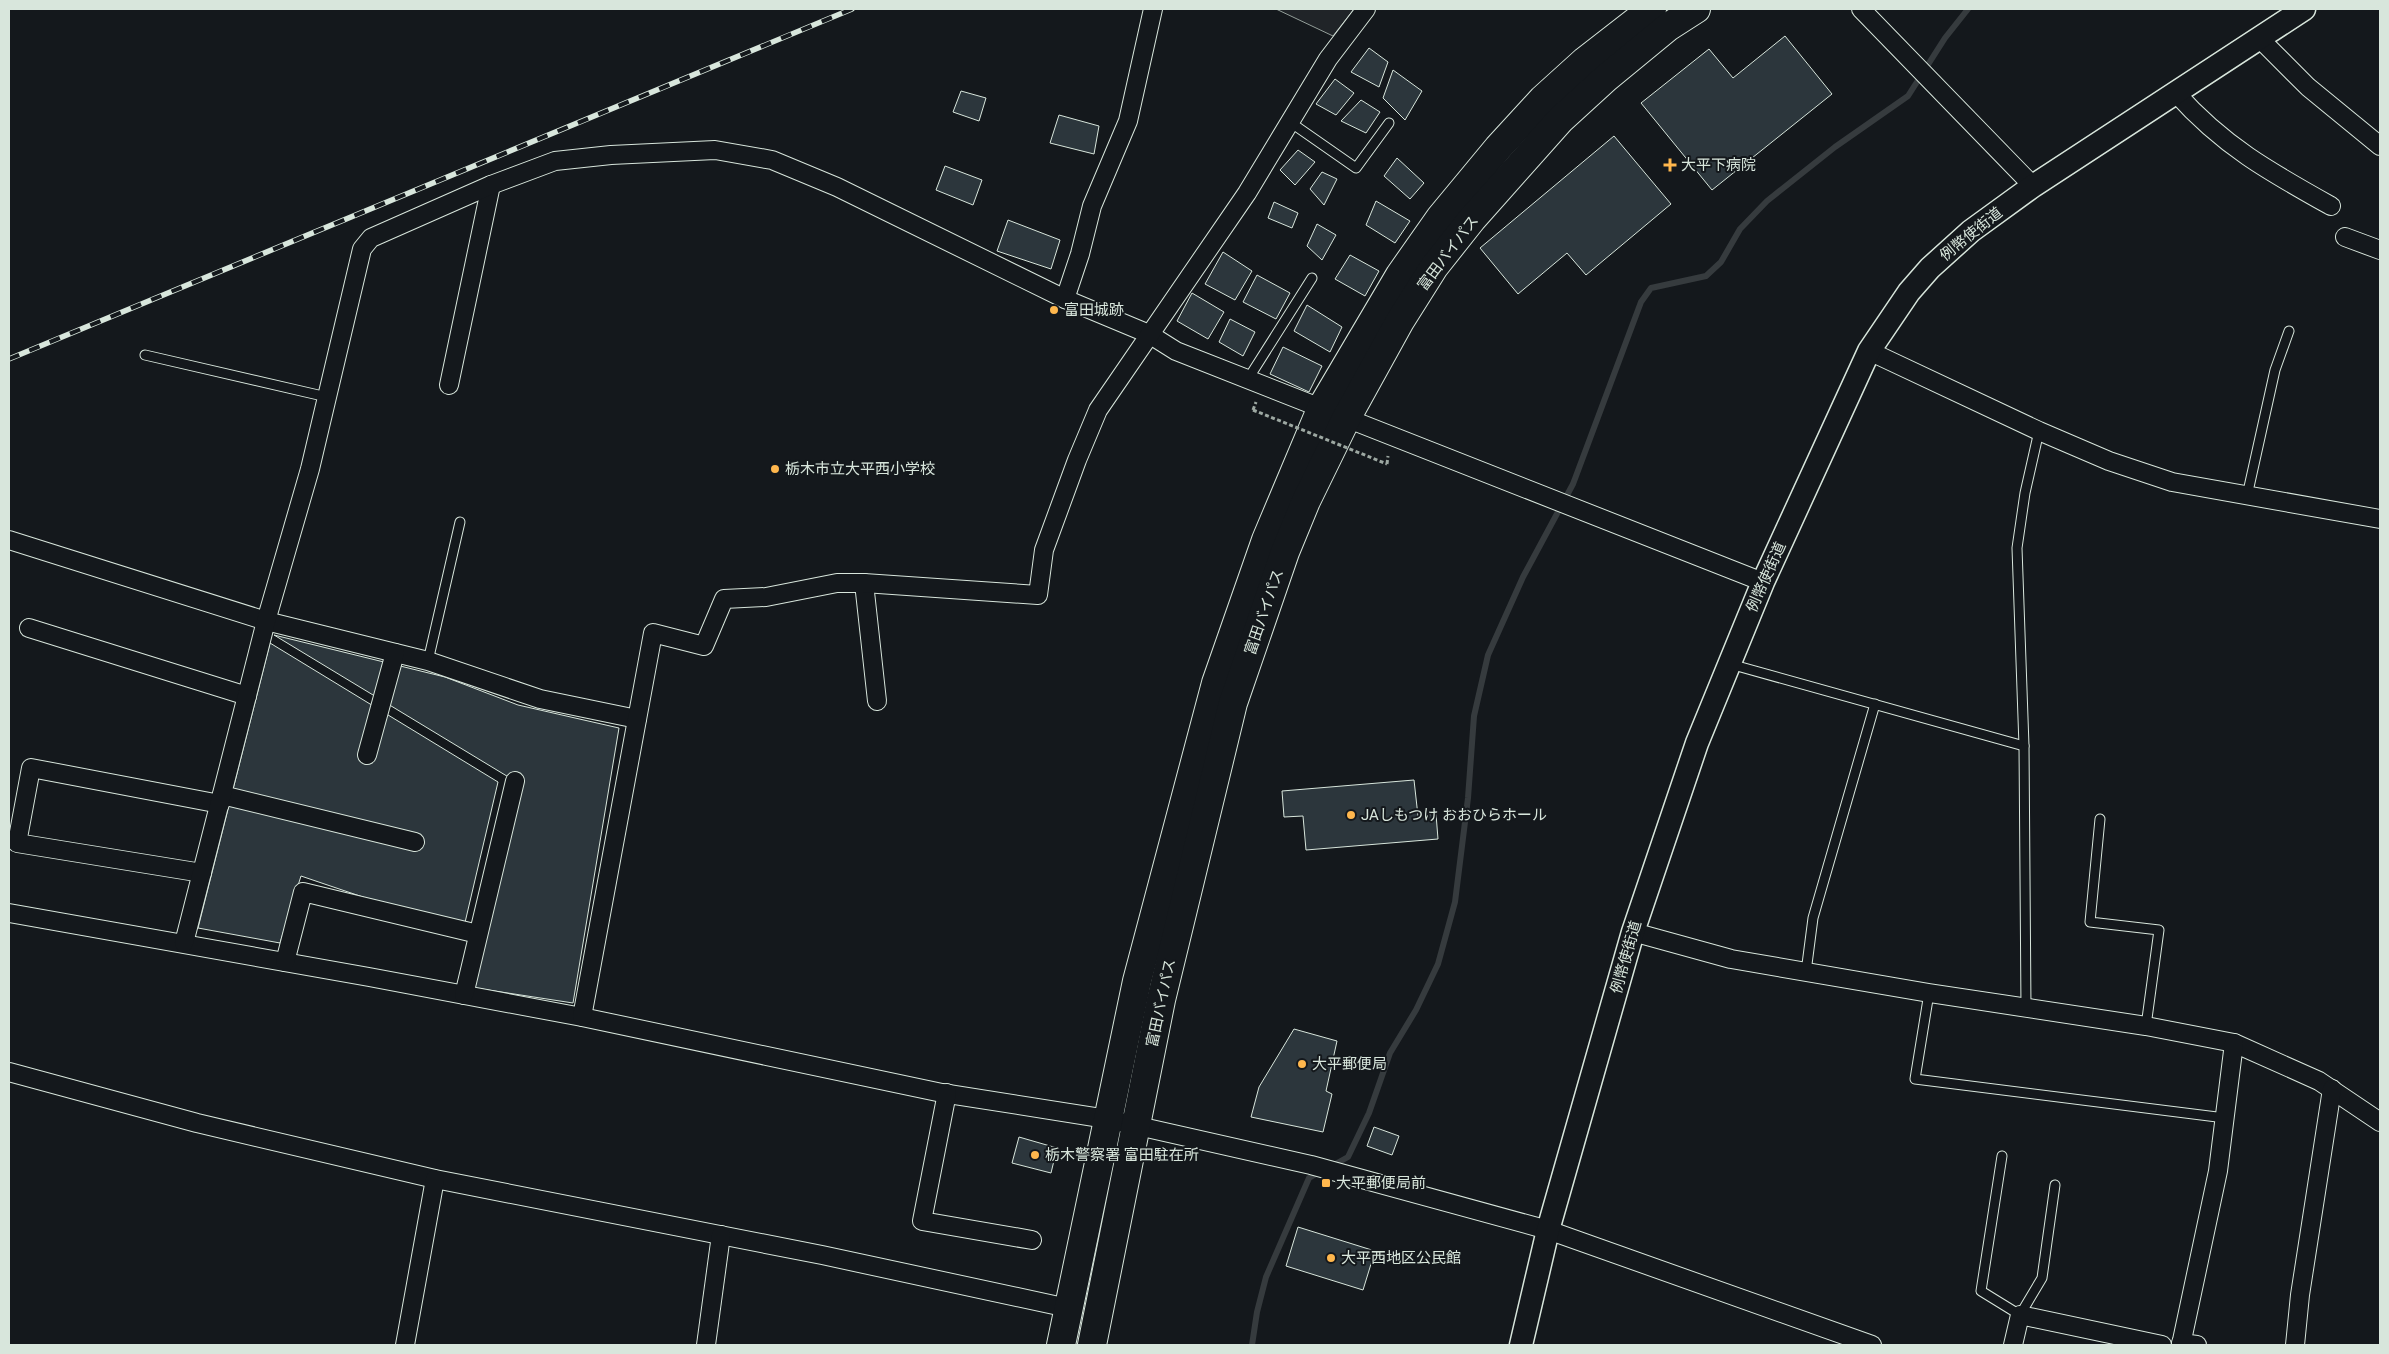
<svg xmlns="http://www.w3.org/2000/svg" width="2389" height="1354" viewBox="0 0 2389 1354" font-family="Roboto,'Noto Sans JP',sans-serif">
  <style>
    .green { fill: #202428; stroke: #939e99 }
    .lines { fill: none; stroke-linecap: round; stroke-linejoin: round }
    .stream { stroke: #363b3e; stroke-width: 6 }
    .building { fill: #2c363c; stroke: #d8e6dc }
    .service-casing { stroke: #d8e6dc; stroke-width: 11 }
    .minor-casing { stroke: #d8e6dc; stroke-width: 20 }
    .tertiary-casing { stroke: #d8e6dc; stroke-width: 25 }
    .primary-casing { stroke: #d8e6dc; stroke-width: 30 }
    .path { stroke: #9da8a2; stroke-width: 3; stroke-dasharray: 4 2.5; stroke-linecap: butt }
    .service { stroke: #14181c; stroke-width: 9 }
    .minor { stroke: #14181c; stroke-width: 18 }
    .tertiary { stroke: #14181c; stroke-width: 22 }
    .primary { stroke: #14181c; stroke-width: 28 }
    .rail-casing { stroke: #d8e6dc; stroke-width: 5.5 }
    .rail { stroke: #14181c; stroke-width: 4; stroke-dasharray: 11; stroke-linecap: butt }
    .path-bridge { stroke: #9da8a2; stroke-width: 3; stroke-dasharray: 4 2.5; stroke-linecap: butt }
    .poi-dot { fill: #ffb74d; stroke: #14181c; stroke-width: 2 }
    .labels { text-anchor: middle; stroke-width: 4; stroke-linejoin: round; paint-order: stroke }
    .poi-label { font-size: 15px; fill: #d8e6dc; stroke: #14181c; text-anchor: start }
    .street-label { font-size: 15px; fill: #d8e6dc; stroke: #14181c }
  </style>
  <rect width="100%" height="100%" fill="#14181c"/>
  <polygon class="green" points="1276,9 1354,9 1333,36"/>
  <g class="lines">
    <g class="stream">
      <polyline points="1330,1167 1348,1157 1369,1113 1390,1053 1416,1010 1438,964 1455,902 1468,798 1474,716 1488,655 1523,577 1573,484 1641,302 1651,288 1706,276 1721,262 1740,229 1767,201 1835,147 1908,96 1945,38 1968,9"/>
      <polyline points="1252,1345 1257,1312 1266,1277 1309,1178 1321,1171"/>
    </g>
  </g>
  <g class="building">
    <polygon points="1785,36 1832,94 1712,190 1641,103 1709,49 1733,78"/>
    <polygon points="1369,48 1388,62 1379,87 1351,72"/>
    <polygon points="1393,70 1422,91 1405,120 1383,98"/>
    <polygon points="1335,79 1354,93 1336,115 1316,104"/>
    <polygon points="961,91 986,98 979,121 953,112"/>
    <polygon points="1361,100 1380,112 1366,133 1341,121"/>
    <polygon points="1059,115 1099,126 1094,154 1050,143"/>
    <polygon points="1614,136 1671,204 1586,275 1567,253 1518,294 1480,248"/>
    <polygon points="1298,150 1315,162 1295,185 1280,170"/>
    <polygon points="1397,158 1424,183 1410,199 1384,176"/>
    <polygon points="945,166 982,180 973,205 936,190"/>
    <polygon points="1322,172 1337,179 1324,205 1310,189"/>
    <polygon points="1376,201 1410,221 1395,243 1366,225"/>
    <polygon points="1274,202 1298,213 1292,228 1268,218"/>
    <polygon points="1008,220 1060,240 1051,269 997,251"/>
    <polygon points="1317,224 1336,235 1322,260 1307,246"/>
    <polygon points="1223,252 1252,271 1235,300 1205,284"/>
    <polygon points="1350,255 1379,271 1365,296 1335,279"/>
    <polygon points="1257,275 1290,293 1276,319 1243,302"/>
    <polygon points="1192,293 1224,312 1208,339 1177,321"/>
    <polygon points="1307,305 1342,327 1330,352 1294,331"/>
    <polygon points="1230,319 1255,332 1243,356 1219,342"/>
    <polygon points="1283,347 1322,366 1309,392 1270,374"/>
    <polygon points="274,635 445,677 518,705 619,728 573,1003 475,988 515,781"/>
    <polygon points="270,643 498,782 463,931 301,876 280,943 198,928"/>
    <polygon points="1414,780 1418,816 1436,814 1438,839 1306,850 1303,816 1284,817 1282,791"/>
    <polygon points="1294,1029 1337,1041 1326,1091 1332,1094 1323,1132 1251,1117 1259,1087"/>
    <polygon points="1374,1127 1399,1136 1392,1155 1367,1146"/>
    <polygon points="1019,1137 1057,1148 1051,1173 1012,1163"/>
    <polygon points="1298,1227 1375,1251 1363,1290 1286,1266"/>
  </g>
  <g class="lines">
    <g class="service-casing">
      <g id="service">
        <polyline points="1290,122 1356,168 1389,123"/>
        <polyline points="145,355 327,397"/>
        <polyline points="1248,379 1312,278"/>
        <polyline points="2247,496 2275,370 2289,331"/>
        <polyline points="428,661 460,522"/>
        <polyline points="1730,664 2024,746"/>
        <polyline points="2100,819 2090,922 2159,930 2146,1026"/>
        <polyline points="1806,972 1813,918 1875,704"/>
        <polyline points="1929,993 1915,1079 2225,1118"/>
        <polyline points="2026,1008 2024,746 2017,548 2025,493 2039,431"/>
        <polyline points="2002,1156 1981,1291 2020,1315 2042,1278 2055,1185"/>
      </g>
    </g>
    <g class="minor-casing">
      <g id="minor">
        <polyline points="1861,9 2033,186"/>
        <polyline points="2259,38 2308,87 2380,146"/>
        <path d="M2176 93C2223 146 2270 172 2331 206"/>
        <polyline points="2345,237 2380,250"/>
        <polyline points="1065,299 1080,254 1092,206 1128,121 1153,9"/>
        <polyline points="1869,351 2039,431 2109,461 2172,482 2380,519"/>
        <polyline points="449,385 491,185"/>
        <polyline points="9,540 266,621 428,661 540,699 637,719"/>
        <polyline points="864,583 877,701"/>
        <polyline points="29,628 247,696"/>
        <polyline points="367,755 395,653"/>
        <polyline points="222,795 415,842"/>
        <polyline points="202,873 17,843 31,768 220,804"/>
        <polyline points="9,913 369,977 582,1017 942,1093 1107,1119 1311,1165 1548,1230 1872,1345"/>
        <polyline points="1633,932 1731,959 1929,993 2146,1026 2234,1043 2319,1081 2380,1122"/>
        <polyline points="184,943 266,621 310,469 362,249 371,238 491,185 555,161 611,155 715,150 772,160 837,187 1065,299 1149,334 1176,351 1763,582"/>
        <polyline points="285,962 303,892 478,934"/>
        <polyline points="464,995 515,781"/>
        <polyline points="582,1017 653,633 704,646 724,599 766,597 837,583 864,583 1038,595 1044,550 1077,460 1098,410 1247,193 1328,59 1366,9"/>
        <polyline points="9,1072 197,1123 435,1179 822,1255 1068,1308"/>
        <polyline points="947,1093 922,1221 1032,1240"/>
        <polyline points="2181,1343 2197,1345"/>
        <polyline points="405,1345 435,1179"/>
        <polyline points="706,1345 721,1235"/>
        <polyline points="2013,1345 2020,1315 2162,1345"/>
        <polyline points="2181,1345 2218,1171 2234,1043"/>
        <polyline points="2295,1345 2300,1295 2332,1089"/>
      </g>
    </g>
    <g class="tertiary-casing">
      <polyline id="tertiary" points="1521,1345 1548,1230 1633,932 1697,743 1763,582 1869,351 1909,292 1930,268 1971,231 2033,186 2304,9"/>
    </g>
    <g class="primary-casing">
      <g id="primary">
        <polyline points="1061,1345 1137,981 1216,683 1266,540 1322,407 1400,275 1440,218 1498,148 1543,99 1585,61 1652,9"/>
        <polyline points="1092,1345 1161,1000 1233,703 1285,552 1306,501 1347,417 1400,321 1434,267 1472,219 1560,120 1606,78 1668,27 1696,9"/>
      </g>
    </g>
    <g class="path">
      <polyline points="1253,410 1256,402"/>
      <polyline points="1387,464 1388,456"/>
    </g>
    <use href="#service" class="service"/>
    <use href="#minor" class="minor"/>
    <use href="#tertiary" class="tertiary"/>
    <use href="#primary" class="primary"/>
    <g class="rail-casing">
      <polyline id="rail" points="9,359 852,9"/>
    </g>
    <use href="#rail" class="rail"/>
    <polyline class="path-bridge" points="1253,410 1387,464"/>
  </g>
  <g class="poi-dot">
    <path d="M1667.5 157.5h5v5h5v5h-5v5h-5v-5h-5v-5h5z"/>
    <circle cx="1054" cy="310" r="5"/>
    <circle cx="775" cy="469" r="5"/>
    <circle cx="1351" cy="815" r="5"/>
    <circle cx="1302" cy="1064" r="5"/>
    <circle cx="1035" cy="1155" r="5"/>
    <rect x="1321" y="1178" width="10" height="10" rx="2.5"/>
    <circle cx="1331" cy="1258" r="5"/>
  </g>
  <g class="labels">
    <g class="poi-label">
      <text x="1681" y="170">大平下病院</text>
      <text x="1064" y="315">富田城跡</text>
      <text x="785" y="474">栃木市立大平西小学校</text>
      <text x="1361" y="820">JAしもつけ おおひらホール</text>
      <text x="1312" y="1069">大平郵便局</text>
      <text x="1045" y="1160">栃木警察署 富田駐在所</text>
      <text x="1336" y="1188">大平郵便局前</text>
      <text x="1341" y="1263">大平西地区公民館</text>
    </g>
    <g class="street-label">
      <text transform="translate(1971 234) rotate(-39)" y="5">例幣使街道</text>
      <text transform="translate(1448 253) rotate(-53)" y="5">富田バイパス</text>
      <text transform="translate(1766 577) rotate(-66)" y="5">例幣使街道</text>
      <text transform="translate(1264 612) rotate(-71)" y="5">富田バイパス</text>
      <text transform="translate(1626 957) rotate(-74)" y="5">例幣使街道</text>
      <text transform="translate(1161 1003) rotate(-78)" y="5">富田バイパス</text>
    </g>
  </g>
  <rect width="2389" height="1354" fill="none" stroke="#d8e6dc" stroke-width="20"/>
</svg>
